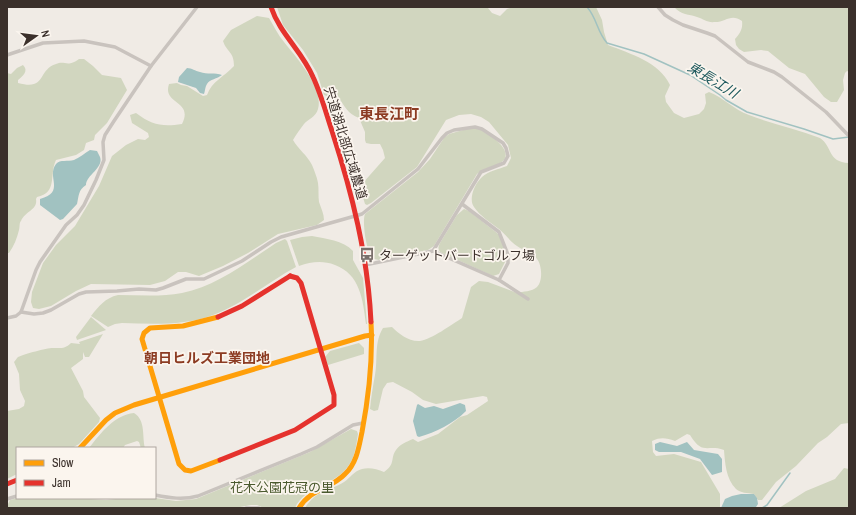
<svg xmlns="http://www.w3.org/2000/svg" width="856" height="515" viewBox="0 0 856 515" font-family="'Archivo Narrow','Noto Sans JP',sans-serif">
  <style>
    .green { fill: #d1d6bf }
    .water { fill: #a1c2c1 }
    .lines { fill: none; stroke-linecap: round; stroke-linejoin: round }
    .stream { stroke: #a1c2c1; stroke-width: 1.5 }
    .street { stroke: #c9c3be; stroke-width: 3.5 }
    .slow { stroke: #ff9f0a; stroke-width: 5 }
    .jam { stroke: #e5322d; stroke-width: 5 }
    .labels { text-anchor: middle; stroke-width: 3.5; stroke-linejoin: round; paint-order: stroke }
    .street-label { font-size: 13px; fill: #3b302b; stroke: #fbf5ee }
    .poi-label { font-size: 13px; fill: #3b302b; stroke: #fbf5ee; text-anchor: start }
    .park-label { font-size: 13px; fill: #4a5a2e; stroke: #fbf5ee }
    .water-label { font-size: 14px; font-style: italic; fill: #1f5a5e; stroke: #fbf5ee }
    .neighbourhood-label { font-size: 14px; font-weight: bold; fill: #8c3b22; stroke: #fbf5ee }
    .quarter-label { font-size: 15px; font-weight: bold; fill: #8c3b22; stroke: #fbf5ee }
  </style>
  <rect width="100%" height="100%" fill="#f0ebe5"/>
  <g class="green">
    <path d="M277 7H488V8L492 13 500 16 507 9 513 7H596L602 20 604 32 608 45C631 54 659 62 670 85L665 96 666 102 674 113 684 118 699 114 704 109 706 103 705 94 709 92C723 97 734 110 749 115 772 124 797 129 820 138 833 147 827 162 849 163V423L841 424 827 437 818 443 796 466 776 482 762 500H758L754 494C748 493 740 493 736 489 726 479 725 463 724 450 707 444 703 456 690 435L687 434 675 441C666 438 661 437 652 441L653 452 656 456 674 454 701 462 720 494V508H305C316 490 328 492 344 482 350 478 354 471 362 469 369 467 377 469 384 472 396 464 390 458 396 450 400 444 406 442 413 439L418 442 438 434 460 417 467 415 488 401 487 397 483 396 436 404 423 400 412 392 393 382 387 383 383 389 378 410 374 411 370 409C371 397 373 386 375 375 378 359 374 342 383 328L392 327C399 334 409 342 420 341 432 339 451 325 462 318L471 287 479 281 488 282 517 293C523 291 532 292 537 287 543 281 542 265 537 259 532 251 524 251 517 246 510 241 506 235 499 229 491 223 480 216 474 207 468 199 475 183 482 177 488 171 499 169 507 166L511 158 508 145 489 122 481 117 471 114 459 115 446 120 417 167 371 203 367 205 365 204 361 191 362 184 385 158 383 150 380 144H371L366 143 365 140V132L359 118C348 114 344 106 338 96L332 94 327 96 324 95 317 73 303 50 283 25Z"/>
    <path d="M674 7H849V72L847 71 845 73 843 80 844 90 837 102H831L824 97 805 74 789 68 768 51 761 50 744 52 739 49 736 45 735 39C740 33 743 29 742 21 731 13 726 22 715 22 707 23 704 19 697 17 689 14 681 15 674 7Z"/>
    <path d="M257 16 269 18C274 26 278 35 284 42 296 57 324 88 318 109 316 117 308 119 304 124 300 129 296 135 293 140 298 149 307 155 312 165 314 170 317 177 318 183 319 189 318 196 319 202 321 208 324 214 324 220L317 225 278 234 248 253 223 266 199 276 186 272H178L165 281 150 285 91 284 76 291 51 306 39 309 33 308 31 302 32 292 43 263 56 245 75 226 99 186 112 156 126 145 138 139 145 140 149 137 148 133 132 123 130 115 136 113C152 125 162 127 182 124 194 100 162 105 169 84L177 83 181 85 187 86 203 96 207 95C212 81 224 77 234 66 234 51 227 53 223 41L231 30Z"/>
    <path d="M79 59H84L93 66 102 75 121 78 127 90 107 123 95 135 94 140 86 143 84 150 76 155 56 160C49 174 58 193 37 197L36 199C38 210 25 211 21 221 19 223 20 227 19 230 17 238 14 246 9 253H7V73L11 74 17 68 23 65C29 71 23 76 18 80V83C47 91 37 70 56 64 65 60 67 68 79 59Z"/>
    <path d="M470 128C474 128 479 128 482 130 490 135 512 149 504 160 499 166 485 167 477 174L434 246 428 250 379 260 374 259C372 257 371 256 370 254 366 247 362 221 365 214L418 172 430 159 444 138 449 134Z"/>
    <path d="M464 209 469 211 497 233 500 236 507 258 499 274 493 276 440 252C438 249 438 247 440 243L457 215Z"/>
    <path d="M312 236C326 239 343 240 353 251V260L363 278 367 324H366C363 300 360 274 335 265 322 260 311 262 299 266L290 240 302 237Z"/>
    <path d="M285 239 287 241 296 267C268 282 243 304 213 315 184 326 152 324 122 323L115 324 108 327 91 316C99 306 105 298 118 295 139 295 161 297 182 293 217 286 247 262 276 243Z"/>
    <polygon points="91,317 106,330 77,340 76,337"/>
    <path d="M103 334 89 357H85L83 352V359L71 368 83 391 84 397 100 418 99 422 79 444 72 448H17V474L7 479V411L19 409 24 406 25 401 20 390 19 374 14 362C15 361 17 358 18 357 25 354 46 348 53 348 61 348 65 349 71 343L80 344 79 342Z"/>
    <polygon points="359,343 364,348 364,354 328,365 325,357 330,351"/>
    <path d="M134 413C146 420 142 437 145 448H141L139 442 137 441 125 445 123 448H89C101 433 114 415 134 413Z"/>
    <path d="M351 429 357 431 358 434C356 446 355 459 346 469 332 486 305 486 295 508H264L257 505H251L235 508H8V504L10 500 18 498H72L106 500 125 498H155L176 501 196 499 310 452Z"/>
    <polygon points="844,468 849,469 849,508 779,508 806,491 835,479"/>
  </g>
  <g class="water">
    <path d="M187 68C192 68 195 71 200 72 207 75 215 72 222 75 217 79 210 79 207 84 205 87 205 92 204 94L200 93 196 88 178 82 179 77Z"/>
    <path d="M90 150 97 151C98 153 99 155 100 157 104 168 86 175 86 185 78 190 79 196 77 204L63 219 60 220 40 205V199C66 192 46 177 56 164 60 159 68 162 74 160 79 158 85 153 90 150Z"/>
    <path d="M460 403 465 405 466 411C453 424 436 432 419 437L417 436 413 421 417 405 418 404 425 408 434 406 443 409Z"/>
    <polygon points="660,442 677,446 687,442 694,450 718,454 722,459 722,472 712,475 700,459 681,452 659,452 655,450 655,444"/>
    <polygon points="741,494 754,494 757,498 758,504 756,507 721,508 725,499 732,496"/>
  </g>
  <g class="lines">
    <g class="stream">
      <path d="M587 7C597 18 597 32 607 43L644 54 690 75 720 95 726 100 747 112 804 129 833 139 849 137"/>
      <polyline points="762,508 767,505 790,473"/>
    </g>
    <g class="street">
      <polyline points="658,7 665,15 673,20 683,25 707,33 715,36 748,62 774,72 782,77 826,112 849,136"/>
      <polyline points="7,55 43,43 84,41 115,47 151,66"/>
      <polyline points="462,204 499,232 508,255 508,263 499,280"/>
      <polyline points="365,265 433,251 499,280 528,299"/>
      <polyline points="21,312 34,314 43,313 51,310 79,294 86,292 117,291 139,289 156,290 163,288 186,279 204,279 242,261 271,242 281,237 362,214 418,169 442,138 447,133 454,130 475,127 482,129 503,143 506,148 508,156 504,163 481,172 433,251"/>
      <polyline points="7,318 16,316 21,312 36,270 40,262 66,225 77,215 84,205 96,180 104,160 103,142 105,135 114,121 151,66 197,7"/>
      <path d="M155 495C170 498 183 500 198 496L301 454 317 447 353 425 363 423"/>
      <polyline points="7,499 17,496"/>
      <polyline points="246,508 259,508"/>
    </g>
    <g class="slow">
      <polyline points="218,317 183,326 150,328 144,333 142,339 179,464 185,470 191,471 220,460"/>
      <polyline points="80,448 106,420 115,413 134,405 365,336 372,335"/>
      <path d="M299 508C311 488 331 489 345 474 357 463 359 446 362 432 369 395 373 359 371 322"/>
    </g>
    <g class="jam">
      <path d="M271 7C280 34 302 51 313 77 321 94 326 113 332 131 352 193 368 256 371 322"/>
      <polyline points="218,317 242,306 290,276"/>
      <polyline points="220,460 295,430 334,405 334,395 301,283 297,278 290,276"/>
      <polyline points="7,484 17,480"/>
    </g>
  </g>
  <defs>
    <g id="bus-bare" transform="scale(1.2)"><path d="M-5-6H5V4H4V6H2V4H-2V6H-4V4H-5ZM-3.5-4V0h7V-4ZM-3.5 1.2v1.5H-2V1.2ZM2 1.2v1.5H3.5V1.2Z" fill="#7a716c" stroke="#fbf5ee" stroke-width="2.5" paint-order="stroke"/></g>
  </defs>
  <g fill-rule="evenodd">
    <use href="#bus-bare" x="367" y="255"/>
  </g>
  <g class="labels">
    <g class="street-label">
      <text transform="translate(346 143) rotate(73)" y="5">宍道湖北部広域農道</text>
    </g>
    <g class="poi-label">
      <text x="379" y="260">ターゲットバードゴルフ場</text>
    </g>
    <g class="park-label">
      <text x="282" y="492">花木公園花冠の里</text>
    </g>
    <g class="water-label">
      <text transform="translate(713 80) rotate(31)" y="5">東長江川</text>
    </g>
    <g class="neighbourhood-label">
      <text x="207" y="363">朝日ヒルズ工業団地</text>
    </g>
    <g class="quarter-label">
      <text x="389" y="119">東長江町</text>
    </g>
  </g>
  <rect width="856" height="515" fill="none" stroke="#3b302b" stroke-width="16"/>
  <rect x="16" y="447" width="140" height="52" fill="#fbf5ee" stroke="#aea6a0"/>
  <rect x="24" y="460" width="20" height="6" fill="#ff9f0a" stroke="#aea6a0"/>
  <text x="52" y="467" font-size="12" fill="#3b302b">Slow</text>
  <rect x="24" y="480" width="20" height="6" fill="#e5322d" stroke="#aea6a0"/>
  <text x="52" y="487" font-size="12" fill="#3b302b">Jam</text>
  <g transform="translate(36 36) rotate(76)" stroke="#fbf5ee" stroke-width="3" paint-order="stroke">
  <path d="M0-3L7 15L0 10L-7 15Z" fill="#3b302b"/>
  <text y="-6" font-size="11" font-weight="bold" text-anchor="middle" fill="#3b302b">N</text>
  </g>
</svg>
